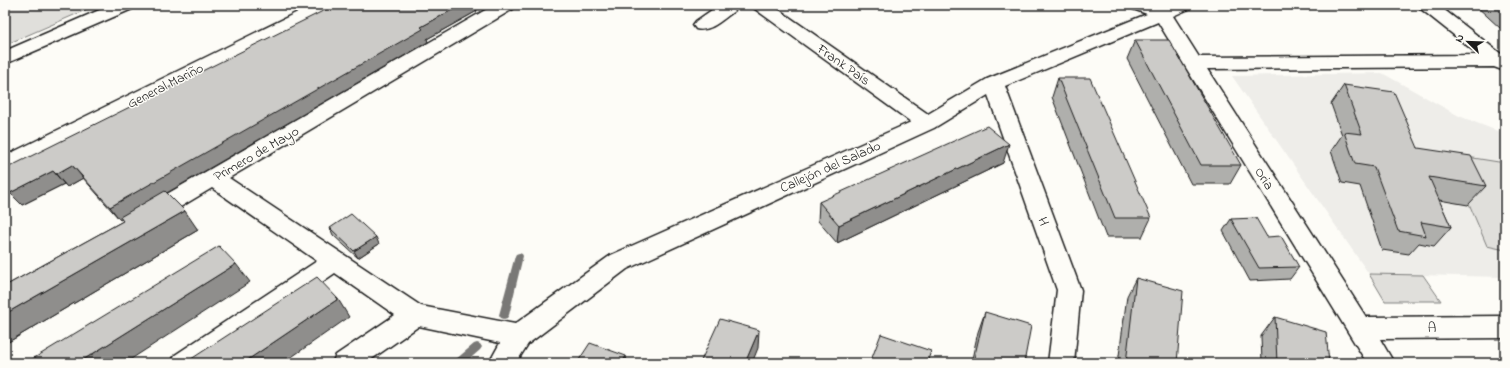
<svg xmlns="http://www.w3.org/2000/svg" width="1510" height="368" viewBox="0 0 1510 368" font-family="'Indie Flower',sans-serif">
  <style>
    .built { fill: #eeede9 }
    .green { fill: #e0dfdb; stroke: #7e7e7c }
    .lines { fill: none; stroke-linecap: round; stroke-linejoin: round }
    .stream { fill: #797876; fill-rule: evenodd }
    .minor-casing { stroke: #1c1c1c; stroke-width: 3 }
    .minor { fill: #fdfcf7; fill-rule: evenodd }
    .wall { fill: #afafac; stroke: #1c1c1c }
    .shaded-wall { fill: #8f8e8c; stroke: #1c1c1c }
    .building { fill: #cccbc8; stroke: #1c1c1c }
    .labels { text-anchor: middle; stroke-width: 3; stroke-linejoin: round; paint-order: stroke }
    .street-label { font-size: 14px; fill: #1c1c1c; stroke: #fdfcf7 }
  </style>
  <rect width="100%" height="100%" fill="#fdfcf7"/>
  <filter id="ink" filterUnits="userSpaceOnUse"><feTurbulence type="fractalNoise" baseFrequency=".025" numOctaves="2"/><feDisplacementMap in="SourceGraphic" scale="8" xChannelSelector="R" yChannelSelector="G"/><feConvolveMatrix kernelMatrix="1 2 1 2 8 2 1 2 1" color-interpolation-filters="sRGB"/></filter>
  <g filter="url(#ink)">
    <polygon class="built" points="1382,73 1459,116 1505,134 1505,277 1369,274 1232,76"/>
    <g class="green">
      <polygon points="5,5 97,5 5,45"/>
      <polygon points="1448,154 1505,163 1505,250 1487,246"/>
      <polygon points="1369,274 1423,275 1441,301 1385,301"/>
    </g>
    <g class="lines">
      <g class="stream">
        <polygon points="519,253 522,254 523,256 509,315 507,318 504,319 501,318 499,315 515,256 516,254"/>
        <polygon points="477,343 480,344 482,347 480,350 465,363 453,363 455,360 474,344"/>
      </g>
      <g class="minor-casing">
        <g id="minor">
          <polygon points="111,5 135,5 132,9 5,64 5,51"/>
          <polygon points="312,5 335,5 332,9 13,170 5,173 5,156"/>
          <polygon points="494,5 516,5 513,9 229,178 421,306 515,324 611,255 911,122 755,9 752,5 772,5 928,114 987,79 1147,14 1133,9 1130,5 1156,5 1162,7 1168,5 1192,5 1189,9 1173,16 1199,57 1479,55 1421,9 1418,5 1438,5 1505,57 1505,69 1502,70 1494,67 1207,69 1366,317 1505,316 1505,338 1380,339 1394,363 1367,363 1158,22 1005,86 1081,290 1074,363 1048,363 1057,290 988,95 934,128 627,269 528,344 516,363 489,363 500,343 419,326 366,363 332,363 336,355 395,315 335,273 205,363 171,363 175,355 317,261 212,188 157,221 149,223 141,221 138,215 141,209"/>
          <path d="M719 5H740L737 9C725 17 711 33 696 29L693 25 696 21Z"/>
        </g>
      </g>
      <use href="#minor" class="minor"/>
    </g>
    <g class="wall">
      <polygon points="1475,5 1505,5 1505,30 1503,29 1501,29"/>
      <polygon points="477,11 427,39 428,42 167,193 198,230 5,344 5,286 123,221 121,219 120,220 83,178 67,187 64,184 22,205 5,186"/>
      <polygon points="1135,40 1241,165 1230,184 1191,184 1127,59"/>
      <polygon points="1058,78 1151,218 1142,237 1106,237 1052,97"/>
      <polygon points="1344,85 1418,148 1486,186 1468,205 1439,200 1451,227 1434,246 1419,243 1409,254 1382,250 1360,186 1342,183 1331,151 1342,135 1331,104"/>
      <polygon points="1003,163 837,243 818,221 819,202"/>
      <polygon points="1231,219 1267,237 1299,267 1290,279 1250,281 1223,231"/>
      <polygon points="330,228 379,244 358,258 333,235"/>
      <polygon points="1136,278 1177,363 1118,363 1127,296"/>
      <polygon points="985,312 1024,363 971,363 978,332"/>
      <polygon points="1275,317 1329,363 1262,363 1261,336"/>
    </g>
    <g class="shaded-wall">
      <polygon points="461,5 475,5 477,11 427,39 428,42 120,220 110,207 421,27"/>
      <polygon points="1009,144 1003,163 837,243 839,225"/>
      <polygon points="72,165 83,178 67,187 56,174"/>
      <polygon points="53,171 64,184 22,205 10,193"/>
      <polygon points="185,211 198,230 5,344 5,314"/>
      <polygon points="376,237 379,244 358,258 354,251"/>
      <polygon points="236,264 250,282 125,363 78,363"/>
      <polygon points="338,299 349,317 283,363 243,363"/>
      <polygon points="759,330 758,348 752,363 745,363"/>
      <polygon points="626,356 627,363 622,363"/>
    </g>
    <g class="building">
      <polygon points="335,5 461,5 421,27 423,29 110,207 72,165 56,174 53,171 10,193 5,186 5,169"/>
      <polygon points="1135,40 1169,40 1241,165 1201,165"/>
      <polygon points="1058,78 1090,78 1151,218 1115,218"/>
      <polygon points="1344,85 1394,92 1418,148 1471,156 1486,186 1429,177 1451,227 1421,222 1426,236 1398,231 1374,167 1355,164 1344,132 1362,134"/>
      <polygon points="987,126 1009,144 839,225 819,202"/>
      <polygon points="165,191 185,211 5,314 5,286 123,221 120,217"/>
      <polygon points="351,214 376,237 354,251 330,228"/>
      <polygon points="1256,218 1267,237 1281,236 1299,267 1259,268 1231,219"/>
      <polygon points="219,246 236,264 78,363 26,363"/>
      <polygon points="317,277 338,299 243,363 185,363"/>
      <polygon points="1136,278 1183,291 1177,363 1126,363"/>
      <polygon points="985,312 1031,326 1024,363 973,363"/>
      <polygon points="1275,317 1326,332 1329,363 1277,363"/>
      <polygon points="720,319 759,330 745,363 700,363"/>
      <polygon points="881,334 931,351 927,363 870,363"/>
      <polygon points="590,343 626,356 622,363 577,363"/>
    </g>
  </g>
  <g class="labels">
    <g class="street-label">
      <text transform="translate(844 64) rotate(35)" y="5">Frank País</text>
      <text transform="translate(165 85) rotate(-27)" y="5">General Mariño</text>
      <text transform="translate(256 153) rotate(-30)" y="5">Primero de Mayo</text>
      <text transform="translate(830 166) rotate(-24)" y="5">Callejón del Salado</text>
      <text transform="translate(1265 178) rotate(58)" y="5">Oria</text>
      <text transform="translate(1044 221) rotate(70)" y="5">H</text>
      <text transform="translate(1432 327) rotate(-1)" y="5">A</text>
    </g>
  </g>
  <rect width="1510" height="368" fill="none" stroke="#fdfcf7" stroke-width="20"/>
  <rect x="10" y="10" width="1490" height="348" fill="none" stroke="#1c1c1c" stroke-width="1.5" filter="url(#ink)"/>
  <g transform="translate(1468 42) rotate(293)" stroke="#fdfcf7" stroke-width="3" paint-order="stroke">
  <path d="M0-3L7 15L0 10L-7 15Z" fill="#1c1c1c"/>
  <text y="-6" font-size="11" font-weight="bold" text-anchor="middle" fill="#1c1c1c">N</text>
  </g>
</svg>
